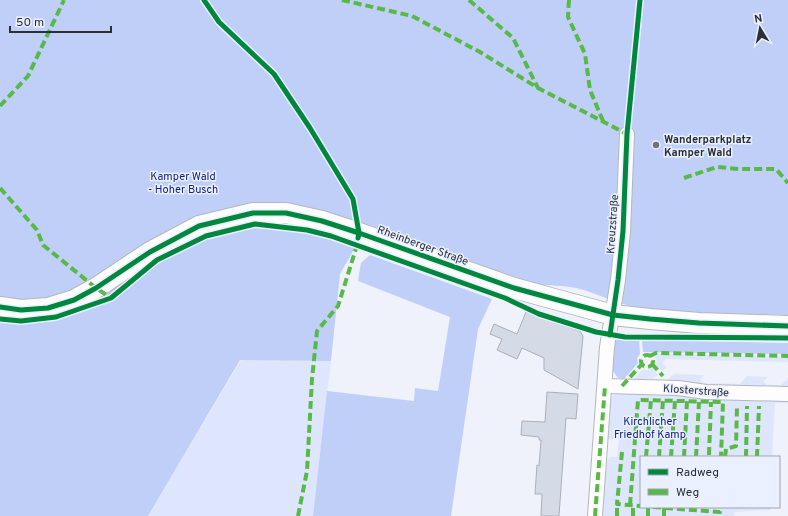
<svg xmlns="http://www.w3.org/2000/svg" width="788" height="516" viewBox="0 0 788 516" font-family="Overpass,sans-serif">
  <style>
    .green { fill: #dde6fc }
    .forest { fill: #bfcff8 }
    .building { fill: #d5dae7; stroke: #acafb6 }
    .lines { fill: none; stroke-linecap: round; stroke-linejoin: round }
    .street-casing { stroke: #b4b7bf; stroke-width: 16 }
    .secondary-casing { stroke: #b4b7bf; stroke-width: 22 }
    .street { stroke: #fdfdfe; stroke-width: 14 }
    .secondary { stroke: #fdfdfe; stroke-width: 20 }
    .quiet { stroke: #58b947; stroke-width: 4; stroke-dasharray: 8 4; stroke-linecap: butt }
    .cycleway-casing { stroke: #eaf0ff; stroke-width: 8 }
    .cycleway { stroke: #00873e; stroke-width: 5 }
    .poi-dot { fill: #70737c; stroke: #eaf0ff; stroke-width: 1.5 }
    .labels { text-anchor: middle; stroke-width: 3; stroke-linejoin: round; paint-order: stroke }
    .poi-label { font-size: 11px; font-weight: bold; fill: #2b2f38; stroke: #eaf0ff; text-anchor: start }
    .park-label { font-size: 11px; fill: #122281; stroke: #eaf0ff }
    .street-label { font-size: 11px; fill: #2b2f38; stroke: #eaf0ff }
  </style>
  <rect width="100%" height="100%" fill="#eff2fa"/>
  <g class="green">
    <polygon points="658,354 788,357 788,362 666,359 662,363 667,367 662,371 656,365 657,361 655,357"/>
    <polygon points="241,360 331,361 313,516 148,516"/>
    <path d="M652 368 658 375C651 381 643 379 634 379L643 369 647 370Z"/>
    <polygon points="674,374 704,375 700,380 703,383 740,384 747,376 768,377 763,381 767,385 781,385 788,379 788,389 693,384 682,381 667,380"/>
    <polygon points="622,393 788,399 788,403 775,403 772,457 641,457 641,507 770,507 770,510 735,512 734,516 601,516 605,462 610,457 617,457 619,439 607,439 609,402 613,395"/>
  </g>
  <g class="forest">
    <path d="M0 0H788V315C741 313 692 315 645 309 623 306 605 297 584 290 566 285 548 285 530 285L359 233 357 244 340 274 331 361 240 360 148 516H0Z"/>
    <polygon points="370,255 492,299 478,329 451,516 313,516 327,391 414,401 415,388 438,391 450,317 358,281 361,263"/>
    <polygon points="614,340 639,340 640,354 637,358 638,363 624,379 618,378 613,371"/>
    <polygon points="642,340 788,343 788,354 643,352"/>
  </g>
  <g class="building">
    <polygon points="526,312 580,331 583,336 578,389 544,370 544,358 522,348 517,359 497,350 502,339 490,334 494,324 517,334"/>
    <polygon points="547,392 578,394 576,419 566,418 559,516 541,516 542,494 535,494 537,465 539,466 541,440 539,440 539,437 521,435 522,421 545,422"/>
  </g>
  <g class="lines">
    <g class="street-casing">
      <g id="street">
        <polyline points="605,386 678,388 706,392 788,394"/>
        <polyline points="595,516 607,347 618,280 623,231 627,134"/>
      </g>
    </g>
    <g class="secondary-casing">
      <polyline id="secondary" points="0,307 21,310 48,308 74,300 96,288 150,252 199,226 253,213 286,213 322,221 359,233 514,288 613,315 650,319 699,323 788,326"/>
    </g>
    <use href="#street" class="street"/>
    <use href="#secondary" class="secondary"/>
    <g class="quiet">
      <polyline points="342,0 412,16 480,52 538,88 627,134 627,131"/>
      <polyline points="469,0 513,38 538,88"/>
      <polyline points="569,0 568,17 585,54 590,90 603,121"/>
      <polyline points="0,106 28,76 64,0"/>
      <polyline points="684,178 717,167 739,169 776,169 788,183"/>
      <polyline points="0,188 37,230 43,245 96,288 111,298"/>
      <circle cx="647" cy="361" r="6"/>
      <polyline points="650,356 656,353 659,353 788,356"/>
      <polyline points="652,364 663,376"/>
      <polyline points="622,386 642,364"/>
      <polyline points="622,452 617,504 641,506"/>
      <polyline points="709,455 711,402"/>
      <polyline points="646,457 651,400"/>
      <polyline points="659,457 663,400"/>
      <polyline points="671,457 675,401"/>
      <polyline points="684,457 687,401"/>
      <polyline points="696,457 699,402"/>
      <polyline points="725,457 726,449 736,446 737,407"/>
      <polyline points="746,457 747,406"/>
      <polyline points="757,457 759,406"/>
      <polyline points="630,505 638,400 723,402 721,457"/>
      <polyline points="653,507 720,512 720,507"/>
      <polyline points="298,516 307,471 312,379 317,331 338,306 358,242"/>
      <polyline points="595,516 605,386"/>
      <polyline points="617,516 617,504"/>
      <polyline points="633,516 633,505"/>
      <polyline points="648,516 648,507"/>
      <polyline points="664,516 664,508"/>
    </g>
    <g class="cycleway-casing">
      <g id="cycleway">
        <polyline points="204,0 219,22 274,74 310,128 353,199 359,233 358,238"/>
        <polyline points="0,307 21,310 48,308 74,300 96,288 150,252 199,226 253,213 286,213 322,221 359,233 514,288 613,315 650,319 699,323 788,326"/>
        <polyline points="0,319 21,321 56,317 111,298 157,260 206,236 255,224 307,230 331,236 505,298 539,314 596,332 625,337 788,338"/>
        <polyline points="610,335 618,280 623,231 627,134 640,0"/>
      </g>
    </g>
    <use href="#cycleway" class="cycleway"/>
  </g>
  <circle class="poi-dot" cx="656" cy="145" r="4"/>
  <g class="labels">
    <g class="poi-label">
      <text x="664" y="143">Wanderparkplatz<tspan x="664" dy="13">Kamper Wald</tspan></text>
    </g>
    <g class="park-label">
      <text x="183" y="180">Kamper Wald<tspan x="183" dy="13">- Hoher Busch</tspan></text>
      <text x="650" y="425">Kirchlicher<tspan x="650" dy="13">Friedhof Kamp</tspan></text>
    </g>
    <g class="street-label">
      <text transform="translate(612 224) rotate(-86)" y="4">Kreuzstraße</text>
      <text transform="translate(423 245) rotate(20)" y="4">Rheinberger Straße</text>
      <text transform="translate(696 390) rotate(4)" y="4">Klosterstraße</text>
    </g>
  </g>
  <rect x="640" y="456" width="140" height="52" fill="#eaf0ff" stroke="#9ea3af"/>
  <rect x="648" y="469" width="20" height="6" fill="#00873e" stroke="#9ea3af"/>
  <text x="676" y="476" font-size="12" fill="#2b2f38">Radweg</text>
  <rect x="648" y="489" width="20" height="6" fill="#58b947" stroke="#9ea3af"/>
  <text x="676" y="496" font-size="12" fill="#2b2f38">Weg</text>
  <g transform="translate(760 28) rotate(350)" stroke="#eaf0ff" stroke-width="3" paint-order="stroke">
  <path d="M0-3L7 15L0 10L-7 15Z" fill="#2b2f38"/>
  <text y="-6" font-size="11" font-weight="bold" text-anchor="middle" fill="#2b2f38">N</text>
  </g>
  <path d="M10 26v6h101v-6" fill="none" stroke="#2b2f38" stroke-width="2"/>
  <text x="16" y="26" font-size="12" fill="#2b2f38" stroke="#eaf0ff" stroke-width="3" paint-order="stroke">50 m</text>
</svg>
